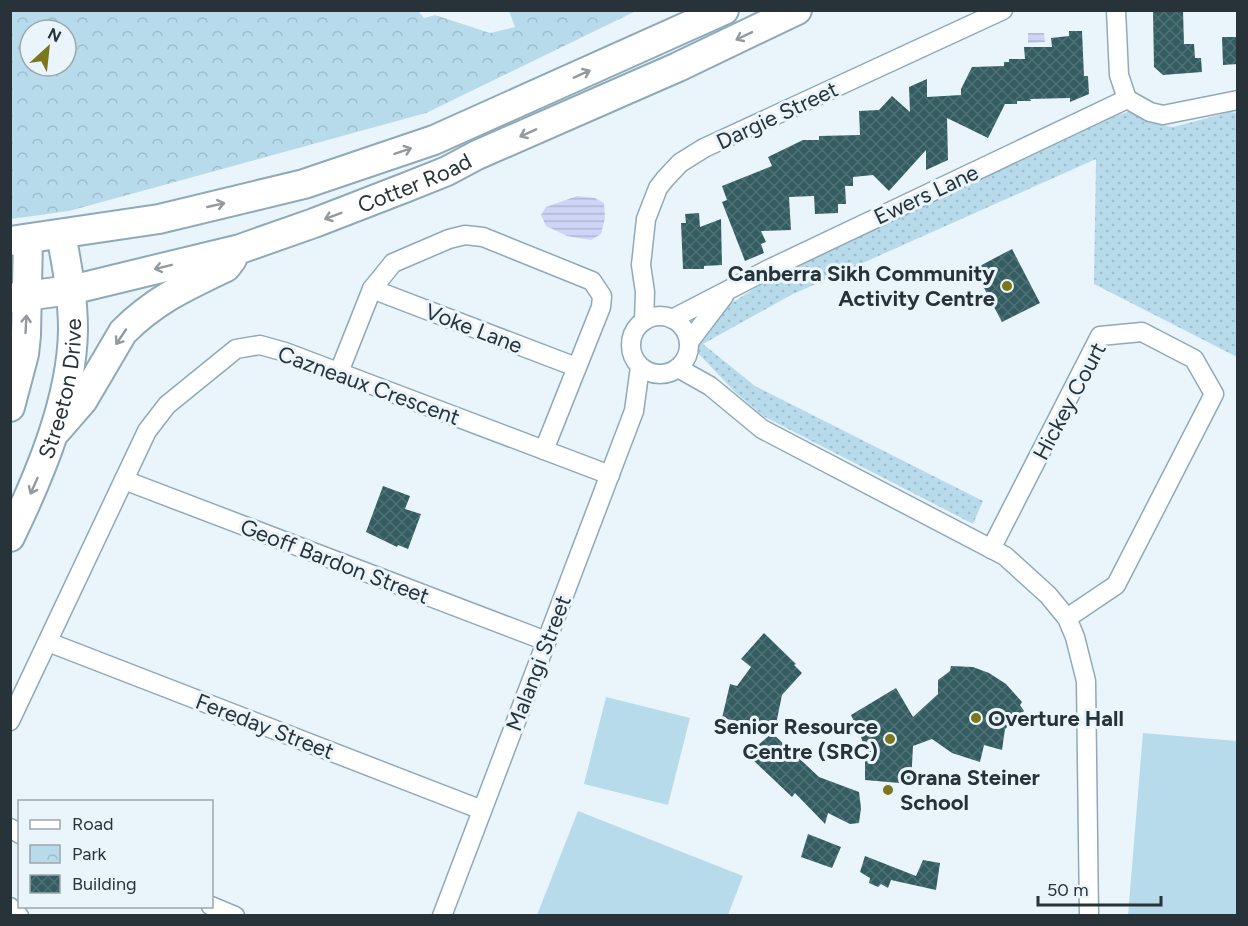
<svg xmlns="http://www.w3.org/2000/svg" width="1248" height="926" viewBox="0 0 1248 926" font-family="Figtree,sans-serif">
  <style>
    .grass { fill: url(#grass-dots) }
    .park { fill: url(#park-crowns); fill-rule: evenodd }
    .pitch { fill: #b8dbec }
    .water { fill: url(#water-rules) }
    .building { fill: url(#building-cross-hatch) }
    .lines { fill: none; stroke-linecap: round; stroke-linejoin: round }
    .minor-casing { stroke: #8eaab8; stroke-width: 21 }
    .primary-casing { stroke: #8eaab8; stroke-width: 32 }
    .minor { stroke: #fff; stroke-width: 18 }
    .primary { stroke: #fff; stroke-width: 28 }
    .oneway { stroke: #93999c }
    .poi-dot { fill: #7b771d; stroke: #eaf5fb; stroke-width: 2 }
    .labels { text-anchor: middle; stroke-width: 6; stroke-linejoin: round; paint-order: stroke }
    .street-label { font-size: 22px; fill: #273338; stroke: #eaf5fb }
    .poi-label { font-size: 22px; font-weight: bold; fill: #273338; stroke: #eaf5fb; text-anchor: end }
  </style>
  <defs>
    <pattern id="grass-dots" width="8" height="8" patternUnits="userSpaceOnUse" patternTransform="scale(1.5)"><rect width="8" height="8" fill="#b8dbec"/><path d="M2 2h.1M6 6h.1" fill="none" stroke="#9ebccb" stroke-width="1.8" stroke-linecap="round"/></pattern>
    <pattern id="park-crowns" width="20" height="18" patternUnits="userSpaceOnUse" patternTransform="scale(1.5)"><rect width="20" height="18" fill="#b8dbec"/><path d="M2 6a3 3 0 1 1 6 0M12 15a3 3 0 1 1 6 0" fill="none" stroke="#9ebccb"/></pattern>
    <pattern id="water-rules" width="6" height="5" patternUnits="userSpaceOnUse" patternTransform="scale(1.5)"><rect width="6" height="5" fill="#ced4f5"/><path d="M0 2.5h6" fill="none" stroke="#b1b6d3"/></pattern>
    <pattern id="building-cross-hatch" width="8" height="8" patternUnits="userSpaceOnUse" patternTransform="scale(1.5)"><rect width="8" height="8" fill="#345d61"/><path d="M0 0l8 8M0 8l8-8" fill="none" stroke="#507175"/></pattern>
  </defs>
  <rect width="100%" height="100%" fill="#eaf5fb"/>
  <polygon class="grass" points="1131,111 1152,123 1173,127 1230,112 1237,113 1237,357 1094,284 1096,159 791,295 703,344 755,386 983,501 973,524 765,417 735,392 696,351 699,334 724,308 777,274 1099,121"/>
  <path class="park" d="M418 11 424 18 435 15 490 33 515 27 509 11H636L426 113 69 211 11 219V11ZM30 30H66V66H30Z"/>
  <g class="pitch">
    <polygon points="606,697 690,718 668,805 584,784"/>
    <polygon points="1143,733 1237,741 1237,915 1128,915"/>
    <polygon points="578,811 743,876 728,915 537,915"/>
  </g>
  <g class="water">
    <polygon points="1028,33 1044,33 1045,42 1028,43"/>
    <polygon points="577,196 595,198 604,203 605,218 601,234 591,240 567,236 546,226 541,215 546,207"/>
  </g>
  <g class="building">
    <polygon points="1153,10 1183,10 1184,44 1194,44 1195,58 1201,58 1202,72 1163,75 1154,67"/>
    <polygon points="1069,31 1082,31 1084,76 1088,76 1089,94 1070,102 1070,98 1030,99 1031,101 1017,101 1017,104 1005,104 988,138 947,118 948,160 926,170 926,150 889,191 873,175 853,177 853,186 845,186 846,204 838,204 838,213 815,214 814,196 789,197 791,230 761,231 766,242 761,244 764,253 745,261 722,202 727,200 722,186 772,166 768,157 803,140 819,140 819,136 860,135 859,111 879,110 892,96 910,112 909,87 927,79 927,97 961,95 961,89 972,67 1004,66 1004,62 1009,62 1009,59 1025,59 1024,47 1052,47 1051,38 1069,36"/>
    <polygon points="1222,37 1238,37 1238,64 1223,65"/>
    <polygon points="699,213 700,227 721,219 722,265 704,266 704,269 683,269 681,223 686,223 685,214"/>
    <polygon points="1012,249 1040,303 1002,322 974,269"/>
    <polygon points="383,486 410,496 405,509 421,514 408,549 398,545 397,547 366,532"/>
    <polygon points="764,633 796,664 794,665 802,673 782,695 775,729 722,718 730,684 737,686 751,667 741,659"/>
    <polygon points="951,666 973,667 989,673 1006,684 1022,702 1020,705 1024,711 1005,729 1002,750 984,745 980,762 952,753 932,739 913,746 911,784 865,780 865,749 860,734 851,715 896,688 913,717 938,694 938,680 950,671"/>
    <polygon points="772,733 819,777 859,792 861,808 859,823 850,824 828,813 825,824 795,793 792,797 754,761 756,759 750,752"/>
    <polygon points="808,834 841,847 832,868 801,857"/>
    <polygon points="865,856 916,876 923,860 940,863 936,890 891,880 888,888 881,884 878,887 869,883 870,878 860,872"/>
  </g>
  <g class="lines">
    <g class="minor-casing">
      <g id="minor">
        <polyline points="1116,10 1119,75 1127,99 1150,112 1163,115 1238,100"/>
        <polyline points="372,289 576,367"/>
        <circle cx="660" cy="345" r="29"/>
        <polyline points="672,319 767,270 1127,99"/>
        <polyline points="644,321 645,292 641,265 646,219 658,188 665,179 680,163 704,148 1003,10"/>
        <polyline points="689,342 724,296"/>
        <polyline points="678,368 710,386 762,429 1005,556 1048,595 1067,618 1075,637 1086,681 1089,916"/>
        <polyline points="339,372 372,289 393,263 449,239 465,235 483,237 592,281 602,296 601,307 544,450"/>
        <polyline points="124,480 546,641"/>
        <polyline points="991,549 1100,336 1142,332 1194,359 1214,394 1116,585 1067,618"/>
        <polyline points="48,642 482,810"/>
        <polyline points="10,721 147,431 167,405 236,349 260,345 285,352 610,475"/>
        <polyline points="10,828 20,834"/>
        <polyline points="211,906 235,916"/>
        <polyline points="10,907 19,916"/>
        <polyline points="442,916 634,411 640,367"/>
      </g>
    </g>
    <g class="primary-casing">
      <g id="primary">
        <polyline points="10,241 159,219 304,184 434,140 724,10"/>
        <path id="s1" d="M10 298 71 290 240 249 314 223 407 187 447 171 477 155 678 67 797 10"/>
        <polyline points="10,407 24,354 26,335 28,239"/>
        <path d="M57 430 83 400 123 332C155 300 186 286 226 267L232 259"/>
        <path id="s2" d="M10 537C40 475 72 399 73 330 73 297 67 266 61 234"/>
      </g>
    </g>
    <use href="#minor" class="minor"/>
    <use href="#primary" class="primary"/>
  </g>
  <defs><path id="oneway-shaft" d="M-6 0H5M1.5-3L5.5 0L1.5 3" fill="none" stroke-width="1.6" stroke-linecap="round" stroke-linejoin="round" transform="scale(1.5)"/></defs>
  <g class="oneway">
    <use href="#oneway-shaft" transform="translate(744 36) rotate(154)"/>
    <use href="#oneway-shaft" transform="translate(582 74) rotate(-24)"/>
    <use href="#oneway-shaft" transform="translate(528 133) rotate(156)"/>
    <use href="#oneway-shaft" transform="translate(403 151) rotate(-19)"/>
    <use href="#oneway-shaft" transform="translate(216 205) rotate(-13)"/>
    <use href="#oneway-shaft" transform="translate(333 216) rotate(159)"/>
    <use href="#oneway-shaft" transform="translate(163 267) rotate(166)"/>
    <use href="#oneway-shaft" transform="translate(26 324) rotate(-87)"/>
    <use href="#oneway-shaft" transform="translate(121 337) rotate(124)"/>
    <use href="#oneway-shaft" transform="translate(34 486) rotate(114)"/>
  </g>
  <g class="poi-dot">
    <circle cx="1007" cy="286" r="6"/>
    <circle cx="976" cy="718" r="6"/>
    <circle cx="890" cy="739" r="6"/>
    <circle cx="888" cy="790" r="6"/>
  </g>
  <g class="labels">
    <g class="street-label">
      <text transform="translate(777 115) rotate(-25)" y="8">Dargie Street</text>
      <text dy="8" stroke="none"><textPath href="#s1" startOffset="422">Cotter Road</textPath></text>
      <text transform="translate(926 194) rotate(-25)" y="8">Ewers Lane</text>
      <text transform="translate(474 328) rotate(21)" y="8">Voke Lane</text>
      <text transform="translate(369 385) rotate(20)" y="8">Cazneaux Crescent</text>
      <text dy="8" stroke="none"><textPath href="#s2" startOffset="158">Streeton Drive</textPath></text>
      <text transform="translate(1069 401) rotate(-62)" y="8">Hickey Court</text>
      <text transform="translate(335 561) rotate(21)" y="8">Geoff Bardon Street</text>
      <text transform="translate(538 663) rotate(-69)" y="8">Malangi Street</text>
      <text transform="translate(265 726) rotate(21)" y="8">Fereday Street</text>
    </g>
    <g class="poi-label">
      <text x="995" y="281">Canberra Sikh Community<tspan x="995" dy="25">Activity Centre</tspan></text>
      <text x="988" y="726" text-anchor="start">Overture Hall</text>
      <text x="878" y="734">Senior Resource<tspan x="878" dy="25">Centre (SRC)</tspan></text>
      <text x="900" y="785" text-anchor="start">Orana Steiner<tspan x="900" dy="25">School</tspan></text>
    </g>
  </g>
  <rect width="1248" height="926" fill="none" stroke="#273338" stroke-width="24"/>
  <rect x="18" y="800" width="195" height="108" fill="#eaf5fb" stroke="#9ca7ad" stroke-width="1.5"/>
  <rect x="30" y="820" width="30" height="9" fill="#ffffff" stroke="#9ca7ad" stroke-width="1.5"/>
  <text x="72" y="830" font-size="18" fill="#273338">Road</text>
  <rect x="30" y="845" width="30" height="18" fill="url(#park-crowns)" stroke="#9ca7ad" stroke-width="1.5"/>
  <text x="72" y="860" font-size="18" fill="#273338">Park</text>
  <rect x="30" y="875" width="30" height="18" fill="url(#building-cross-hatch)" stroke="#9ca7ad" stroke-width="1.5"/>
  <text x="72" y="890" font-size="18" fill="#273338">Building</text>
  <g transform="translate(48 48) rotate(27)"><circle r="28" fill="#eaf5fb" stroke="#9ca7ad" stroke-width="1.5"/>
  <path d="M0-4.5L10 22L0 15L-10 22Z" fill="#7b771d"/>
  <text y="-9" font-size="16" font-weight="bold" text-anchor="middle" fill="#273338">N</text>
  </g>
  <path d="M1038 896v9h123v-9" fill="none" stroke="#273338" stroke-width="3"/>
  <text x="1047" y="896" font-size="18" fill="#273338" stroke="#eaf5fb" stroke-width="4.5" paint-order="stroke">50 m</text>
</svg>
